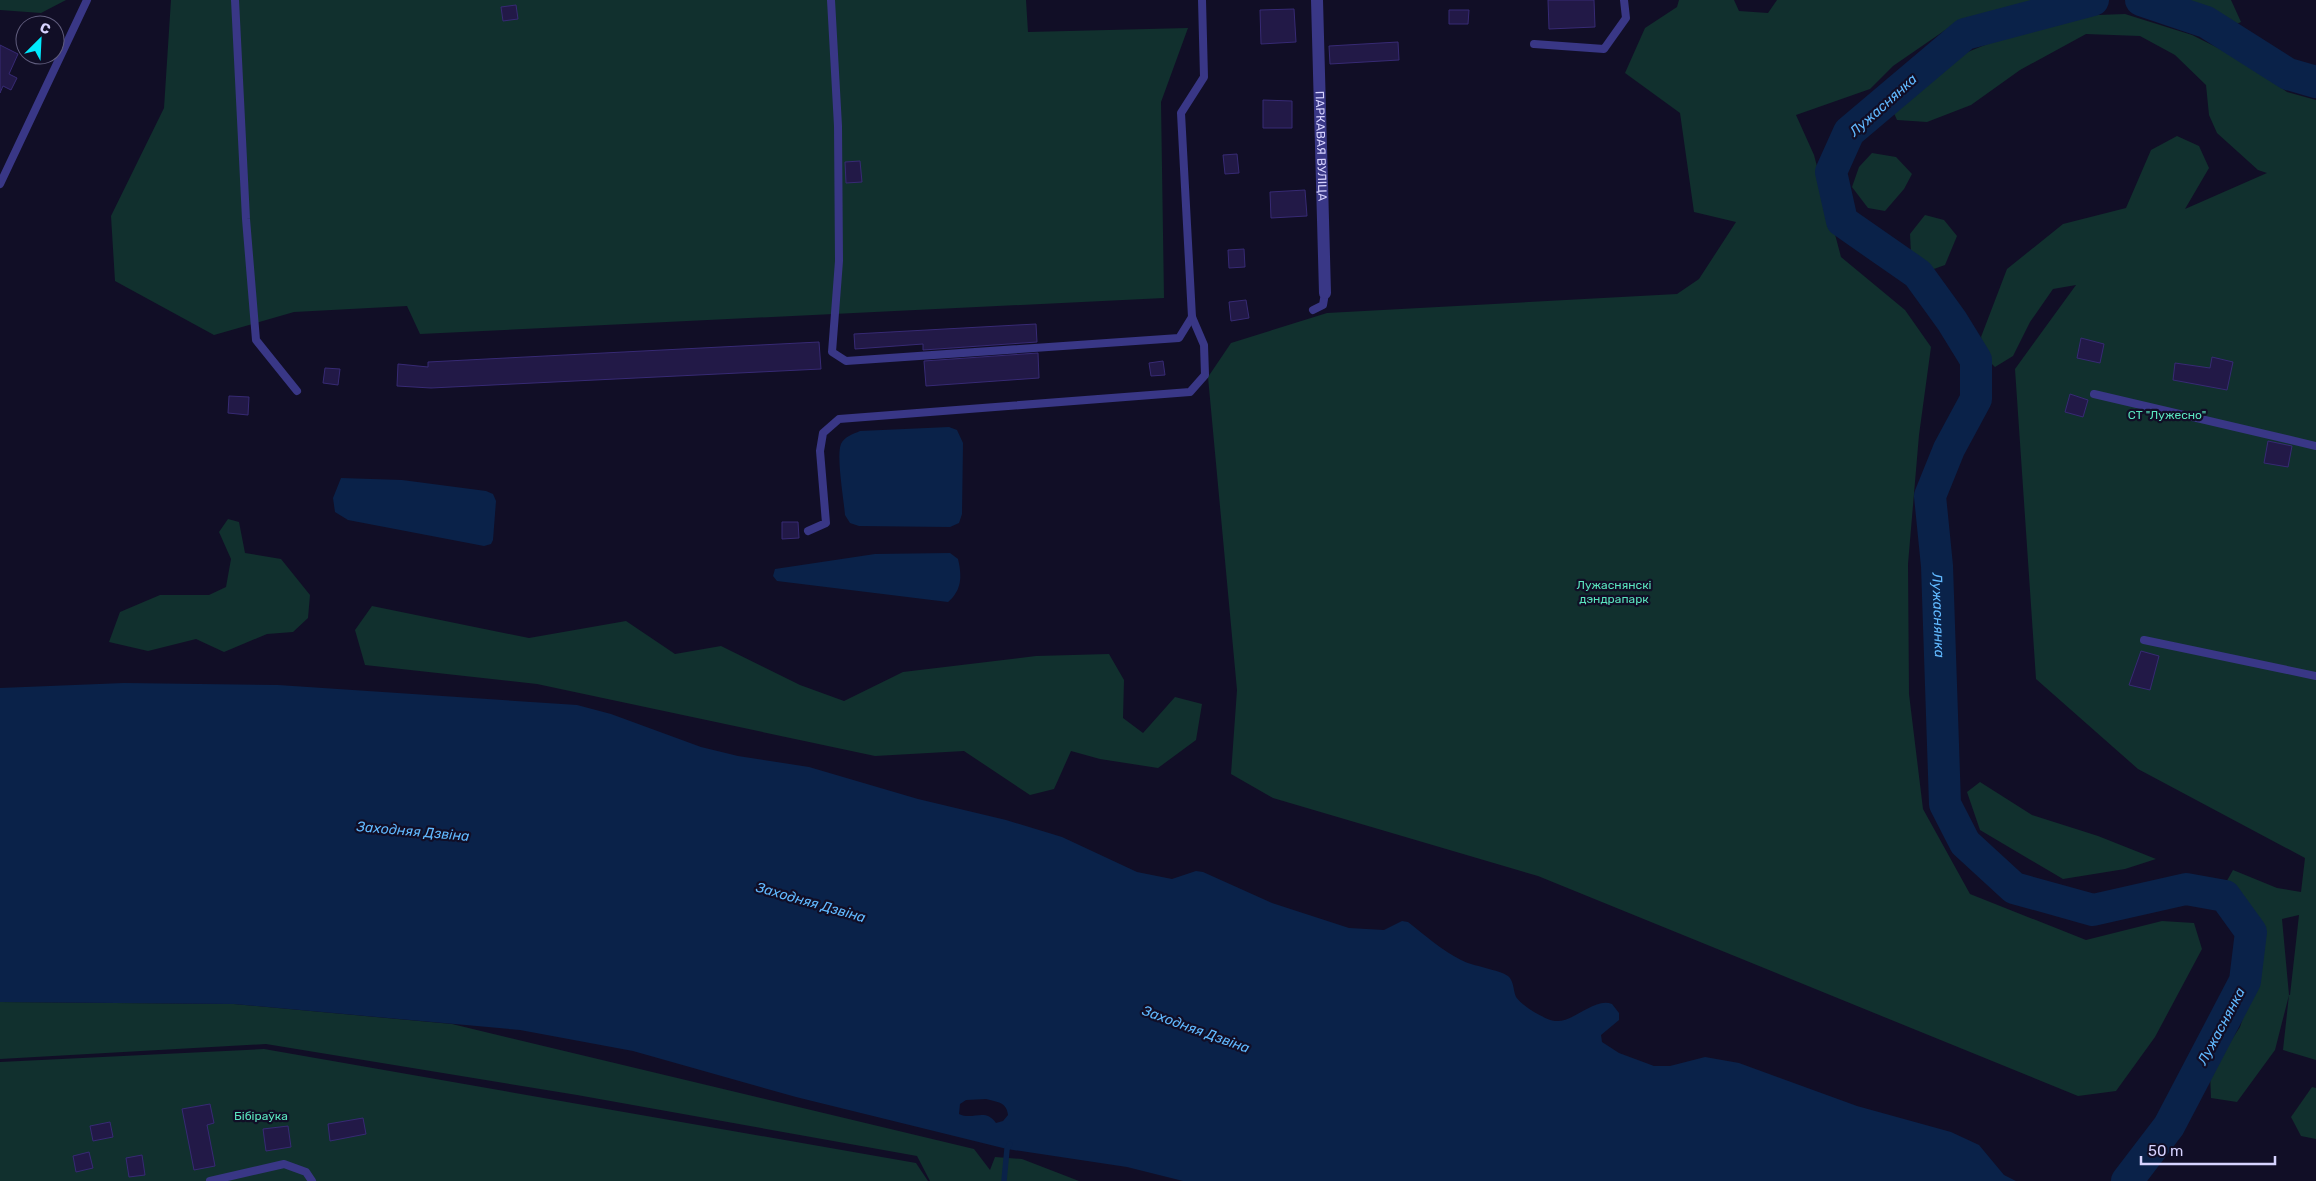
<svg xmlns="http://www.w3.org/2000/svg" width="2316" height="1181" viewBox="0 0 2316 1181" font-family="Rubik,sans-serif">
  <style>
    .green { fill: #11302e; fill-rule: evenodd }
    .water { fill: #0a2249; fill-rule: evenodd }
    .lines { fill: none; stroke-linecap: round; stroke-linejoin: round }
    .stream { stroke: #0a2249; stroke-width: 5.5 }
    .river { stroke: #0a2249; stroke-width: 32 }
    .building { fill: #221947; stroke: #372a74 }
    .lane { stroke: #393786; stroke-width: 8 }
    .street { stroke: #393786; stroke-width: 12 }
    .labels { text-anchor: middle; stroke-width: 4.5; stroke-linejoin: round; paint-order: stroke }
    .street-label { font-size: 12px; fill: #d7d3ff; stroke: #110e26 }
    .park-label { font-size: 12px; fill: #5ae4be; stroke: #110e26 }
    .water-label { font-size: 14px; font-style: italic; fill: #61b9ff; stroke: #110e26 }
  </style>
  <rect width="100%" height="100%" fill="#110e26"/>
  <g class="green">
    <polygon points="0,0 66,0 41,13 0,10"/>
    <polygon points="171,0 1026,0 1028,32 1188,28 1161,102 1164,298 420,334 407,306 294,312 214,335 115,281 111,216 164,108"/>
    <polygon points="1679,0 1734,0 1739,11 1768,13 1777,0 2038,0 1954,24 1893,66 1870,89 1796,115 1814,155 1841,257 1905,310 1931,347 1919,435 1908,564 1909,694 1923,809 1970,894 2086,940 2162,921 2194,923 2202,949 2155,1037 2116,1091 2078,1096 1538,876 1273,798 1231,774 1237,690 1208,377 1231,343 1327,313 1677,294 1699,279 1736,222 1694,212 1680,113 1625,73 1645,28 1677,7"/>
    <polygon points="2172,0 2231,0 2241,22 2230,27"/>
    <path d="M2125 14 2192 35 2246 62 2287 92 2316 100V1060L2283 1050 2289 995 2275 1050 2237 1102 2211 1098 2210 1073 2240 1027 2260 966 2258 928 2224 886 2233 870 2277 888 2301 892 2305 858 2138 769 2036 679 2015 369 2076 285 2053 289 2030 322 2013 356 1995 367 1985 357 1981 337 2007 269 2063 224 2126 208 2151 150 2177 136 2199 146 2209 168 2185 209 2267 173 2258 170 2217 133 2209 115 2206 85 2175 55 2140 36 2086 34 2020 70 1971 105 1927 122 1897 120 1893 111 1948 60 2022 30 2071 16ZM2299 915 2290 995H2289L2282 919Z"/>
    <polygon points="1872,153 1896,157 1912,174 1904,189 1885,211 1868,208 1852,187 1859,167"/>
    <polygon points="1925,215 1944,220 1957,236 1945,265 1931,270 1911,253 1910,234"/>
    <polygon points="228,519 239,522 245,553 281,559 310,595 308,618 293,632 267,634 224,652 196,639 148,651 109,642 120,612 160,595 209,595 226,587 231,559 219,532"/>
    <polygon points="372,606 529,638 626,621 675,654 721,646 800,685 844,701 903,672 1036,656 1109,654 1124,680 1123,718 1143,733 1175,697 1202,704 1196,740 1158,768 1100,759 1071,751 1054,789 1030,795 964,751 875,756 537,684 365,665 355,630"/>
    <polygon points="1980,782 2032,815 2098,836 2156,859 2125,869 2063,879 1980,830 1967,792"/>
    <polygon points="0,1002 234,1004 452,1024 974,1149 990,1170 995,1157 1022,1159 1079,1181 930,1181 917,1156 577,1095 266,1044 0,1059"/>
    <polygon points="264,1049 916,1163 928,1181 0,1181 0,1062"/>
    <polygon points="2312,1087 2316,1088 2316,1139 2301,1136 2291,1117"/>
  </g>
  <g class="water">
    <path d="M949 427 957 430 963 443 962 514 959 523 950 527 859 526 850 523 845 515C844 501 836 456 841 444 844 437 853 434 860 431Z"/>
    <polygon points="341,478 402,480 486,491 493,494 496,501 493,540 491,544 484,546 348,520 335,512 333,498"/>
    <path d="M950 553 958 559C962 576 962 590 948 602L777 581 773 576 775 569 875 554Z"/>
    <path d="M124 683 278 685 577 705 611 714 701 747 738 756 809 767 918 799 1006 820 1062 837 1137 872 1172 879 1196 871 1203 872 1272 903 1349 928 1384 930 1402 921 1408 922C1426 936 1441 950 1461 960 1472 966 1500 970 1508 976 1514 981 1513 990 1516 997 1521 1005 1545 1020 1555 1021 1574 1023 1594 997 1612 1004L1619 1013V1020L1601 1035 1602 1042 1619 1053 1654 1066H1670L1705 1057 1739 1063 1857 1106 1951 1132 1979 1145 2004 1175 2016 1181H1183L1127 1167 1007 1149 796 1097 633 1051 520 1030 234 1004 0 1002V688ZM986 1099C997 1102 1007 1102 1008 1115L1003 1121 996 1123C985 1107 973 1121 959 1114L960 1104 966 1100Z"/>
  </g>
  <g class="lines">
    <polyline class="stream" points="1004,1181 1007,1149 1010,1144"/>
    <g class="river">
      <path id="s1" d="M2093 0 1965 34 1849 132 1831 172 1842 221 1918 274 1952 321 1976 360V399L1949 449 1930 496 1937 566 1945 804 1965 843 2014 888 2093 910 2186 889 2225 896 2251 932 2245 981 2169 1126 2127 1181"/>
      <polyline points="2141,0 2206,22 2288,74 2316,82"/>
    </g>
  </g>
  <g class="building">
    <polygon points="1548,0 1594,0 1595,27 1549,29"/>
    <polygon points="516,5 518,19 503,21 501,7"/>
    <polygon points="1294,9 1296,42 1261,44 1260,10"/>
    <polygon points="1449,10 1469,10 1468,24 1449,24"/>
    <polygon points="1398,42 1399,60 1330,64 1329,46"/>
    <polygon points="0,45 18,54 9,74 17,78 11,90 3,86 0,93"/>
    <polygon points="1263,100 1292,101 1292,128 1263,128"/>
    <polygon points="1237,154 1239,173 1225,174 1223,155"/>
    <polygon points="860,161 862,182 846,183 845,162"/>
    <polygon points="1305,190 1307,216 1271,218 1270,192"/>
    <polygon points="1244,249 1245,267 1229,268 1228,250"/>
    <polygon points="1246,300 1249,318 1231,321 1229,302"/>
    <polygon points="1036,324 1037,342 923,350 923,344 855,349 854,334"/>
    <polygon points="2081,338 2104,344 2100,363 2077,358"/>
    <polygon points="819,342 821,369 431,388 397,386 398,364 428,367 428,362"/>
    <polygon points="1038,353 1039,378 926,386 924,361"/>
    <polygon points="2212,357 2233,362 2227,390 2173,380 2175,363 2210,368"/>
    <polygon points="1163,361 1165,375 1151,376 1149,363"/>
    <polygon points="325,368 340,369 338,385 323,383"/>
    <polygon points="2070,394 2088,400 2083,417 2065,412"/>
    <polygon points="229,396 249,397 248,415 228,413"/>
    <polygon points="2268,441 2292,446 2288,467 2264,463"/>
    <polygon points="782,522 798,522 799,538 782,539"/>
    <polygon points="2141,651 2159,656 2150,690 2129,685"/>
    <polygon points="210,1104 214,1123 207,1125 215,1166 194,1170 182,1109"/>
    <polygon points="363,1118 366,1134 330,1141 328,1124"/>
    <polygon points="110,1122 113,1137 93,1141 90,1126"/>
    <polygon points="288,1126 291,1147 266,1151 263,1129"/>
    <polygon points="89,1152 93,1168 76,1172 73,1156"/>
    <polygon points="142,1155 145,1175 129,1177 126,1158"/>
  </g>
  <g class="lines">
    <g class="lane">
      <polyline points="235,0 246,219 256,340 297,391"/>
      <polyline points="831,0 838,126 839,261 832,352 846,361 1179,338 1192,317"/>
      <polyline points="1534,44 1604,49 1626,18 1624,0"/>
      <polyline points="0,184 87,0"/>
      <polyline points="1313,310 1323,305 1325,293"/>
      <polyline points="2094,394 2316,446"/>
      <polyline points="808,531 826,523 820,451 823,433 839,419 1190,392 1205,375 1204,345 1192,317 1181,113 1204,77 1202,0"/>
      <polyline points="2144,640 2316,676"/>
      <polyline points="210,1181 284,1164 306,1172 312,1181"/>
    </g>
    <path class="street" id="s2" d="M1317 0 1325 293"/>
  </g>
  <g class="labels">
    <g class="street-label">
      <text dy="4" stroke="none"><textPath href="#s2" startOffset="146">ПАРКАВАЯ ВУЛІЦА</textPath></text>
    </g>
    <g class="park-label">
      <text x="2167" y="419">СТ "Лужесно"</text>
      <text x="1614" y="589">Лужаснянскі<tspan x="1614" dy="14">дэндрапарк</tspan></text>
      <text x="261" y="1120">Бібіраўка</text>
    </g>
    <g class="water-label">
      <text transform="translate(1883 105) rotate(-42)" y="5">Лужаснянка</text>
      <text dy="5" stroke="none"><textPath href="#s1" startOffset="841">Лужаснянка</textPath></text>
      <text transform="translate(413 831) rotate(5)" y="5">Заходняя Дзвіна</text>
      <text transform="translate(811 902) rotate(16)" y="5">Заходняя Дзвіна</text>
      <text transform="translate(2221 1026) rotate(-62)" y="5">Лужаснянка</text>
      <text transform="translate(1196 1029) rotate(20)" y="5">Заходняя Дзвіна</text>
    </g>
  </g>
  <g transform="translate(40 40) rotate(24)"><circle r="24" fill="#110e26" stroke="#605d7d"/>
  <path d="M0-4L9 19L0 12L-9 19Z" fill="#00eafe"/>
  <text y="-8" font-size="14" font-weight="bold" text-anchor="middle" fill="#d7d3ff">С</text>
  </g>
  <path d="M2141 1156v8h134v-8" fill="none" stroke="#d7d3ff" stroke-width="2.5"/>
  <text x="2148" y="1156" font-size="15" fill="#d7d3ff" stroke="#110e26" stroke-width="4" paint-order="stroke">50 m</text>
</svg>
